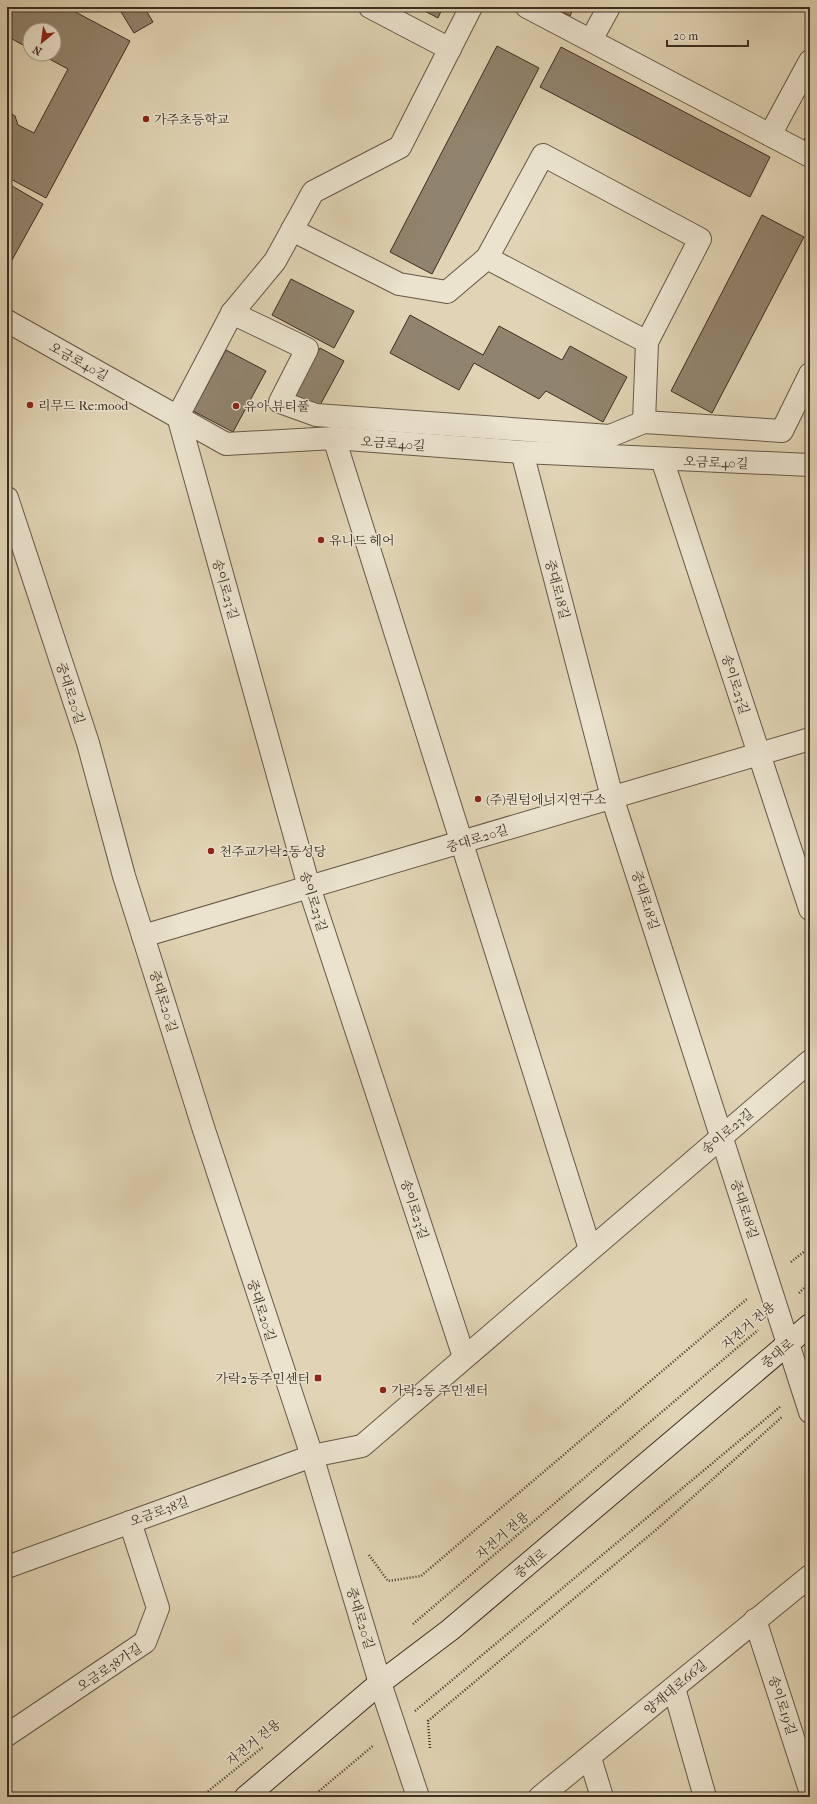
<svg xmlns="http://www.w3.org/2000/svg" width="817" height="1804" viewBox="0 0 817 1804" font-family="'IM FELL French Canon','Noto Serif KR',serif">
  <style>
    .building { fill: #91846e; stroke: #3c2e23 }
    .lines { fill: none; stroke-linecap: round; stroke-linejoin: round }
    .minor-casing { stroke: #655847; stroke-width: 24 }
    .tertiary-casing { stroke: #655847; stroke-width: 24 }
    .secondary-casing { stroke: #3c2e23; stroke-width: 24 }
    .path { stroke: #3c2e23; stroke-width: 2.5; stroke-dasharray: 1 2; stroke-linecap: butt }
    .minor { stroke: #ebe3ce; stroke-width: 22 }
    .tertiary { stroke: #ebe3ce; stroke-width: 22 }
    .secondary { stroke: #ebe3ce; stroke-width: 22 }
    .poi-dot { fill: #8f2418; stroke: #ebe3ce; stroke-width: 1.5 }
    .labels { text-anchor: middle; stroke-width: 3; stroke-linejoin: round; paint-order: stroke }
    .poi-label { font-size: 13px; fill: #3c2e23; stroke: #ebe3ce; text-anchor: start }
    .street-label { font-size: 13px; fill: #3c2e23; stroke: #ebe3ce }
  </style>
  <rect width="100%" height="100%" fill="#e0d4b4"/>
  <filter id="stains"><feTurbulence type="fractalNoise" baseFrequency=".005" numOctaves="4"/><feColorMatrix values="0 0 0 0 .2 0 0 0 0 .09 0 0 0 0 .02 0 0 0 .5 -.17"/></filter>
  <radialGradient id="worn" r=".72"><stop offset=".6" stop-color="#630" stop-opacity="0"/><stop offset="1" stop-color="#630" stop-opacity=".3"/></radialGradient>
  <g class="building">
    <polygon points="7,7 66,7 130,41 46,198 7,177 7,111 15,116 18,125 34,133 68,69 40,54 54,54 54,30 30,30 30,49 7,36"/>
    <polygon points="118,7 144,7 153,22 134,33"/>
    <polygon points="417,7 443,7 438,18"/>
    <polygon points="553,7 574,7 570,16"/>
    <polygon points="497,46 539,68 432,274 390,252"/>
    <polygon points="561,47 770,157 750,197 540,87"/>
    <polygon points="810,128 810,143 804,140"/>
    <polygon points="7,183 43,204 7,269"/>
    <polygon points="762,215 804,237 712,413 671,391"/>
    <polygon points="291,279 354,311 334,348 272,315"/>
    <polygon points="410,315 483,355 499,326 562,360 570,346 627,377 603,422 546,391 539,399 474,363 459,390 390,353"/>
    <polygon points="320,348 344,361 318,409 294,396"/>
    <polygon points="226,350 266,371 233,432 193,411"/>
  </g>
  <g class="lines">
    <g class="minor-casing">
      <g id="minor">
        <polyline points="370,7 450,49"/>
        <polyline points="527,7 810,156"/>
        <polyline points="591,40 609,7"/>
        <polyline points="770,135 810,61"/>
        <polyline points="292,230 399,284 447,292 487,258"/>
        <polyline points="232,313 307,349 280,402 316,415 610,436 644,422 647,342 700,239 543,155 487,258 647,342"/>
        <polyline points="7,321 226,444 334,438 522,452 810,465"/>
        <polyline points="644,422 782,431 810,374"/>
        <polyline points="334,438 590,1249"/>
        <polyline points="522,452 612,797 810,1412"/>
        <polyline points="662,459 810,909"/>
        <polyline points="143,936 810,739"/>
        <polyline points="464,1357 309,887 178,416 232,313 275,261 313,192 400,147 471,7"/>
        <polyline points="7,1567 312,1456 362,1446 810,1061"/>
        <polyline points="755,1620 810,1790"/>
        <polyline points="674,1688 705,1797"/>
        <polyline points="7,1735 145,1642 158,1608 130,1522"/>
        <polyline points="590,1758 602,1797"/>
        <polyline points="540,1797 810,1576"/>
      </g>
    </g>
    <g class="tertiary-casing">
      <polyline id="tertiary" points="7,498 88,743 124,876 143,936 204,1130 312,1456 380,1683 418,1797"/>
    </g>
    <g class="secondary-casing">
      <polyline id="secondary" points="246,1797 380,1683 450,1630 810,1325"/>
    </g>
    <g class="path">
      <polyline points="791,1262 810,1247"/>
      <polyline points="799,1293 810,1282"/>
      <polyline points="369,1555 388,1581 421,1576 747,1299"/>
      <polyline points="413,1624 758,1330"/>
      <polyline points="415,1711 781,1406"/>
      <polyline points="430,1748 428,1721 657,1529 782,1417"/>
      <polyline points="201,1797 263,1747"/>
      <polyline points="312,1797 374,1745"/>
    </g>
    <use href="#minor" class="minor"/>
    <use href="#tertiary" class="tertiary"/>
    <use href="#secondary" class="secondary"/>
  </g>
  <g class="poi-dot">
    <circle cx="146" cy="119" r="4"/>
    <circle cx="30" cy="405" r="4"/>
    <circle cx="236" cy="406" r="4"/>
    <circle cx="321" cy="540" r="4"/>
    <circle cx="478" cy="799" r="4"/>
    <circle cx="211" cy="851" r="4"/>
    <rect x="314" y="1374" width="8" height="8" rx="2"/>
    <circle cx="383" cy="1390" r="4"/>
  </g>
  <g class="labels">
    <g class="poi-label">
      <text x="154" y="124">가주초등학교</text>
      <text x="38" y="410">리무드 Re:mood</text>
      <text x="244" y="411">유아 뷰티풀</text>
      <text x="329" y="545">유니드 헤어</text>
      <text x="486" y="804">(주)퀀텀에너지연구소</text>
      <text x="219" y="856">천주교가락2동성당</text>
      <text x="310" y="1383" text-anchor="end">가락2동주민센터</text>
      <text x="391" y="1395">가락2동 주민센터</text>
    </g>
    <g class="street-label">
      <text transform="translate(79 361) rotate(29)" y="5">오금로40길</text>
      <text transform="translate(393 443) rotate(4)" y="5">오금로40길</text>
      <text transform="translate(716 462) rotate(2)" y="5">오금로40길</text>
      <text transform="translate(226 589) rotate(74)" y="5">송이로23길</text>
      <text transform="translate(558 589) rotate(75)" y="5">중대로18길</text>
      <text transform="translate(736 684) rotate(72)" y="5">송이로23길</text>
      <text transform="translate(71 693) rotate(72)" y="5">중대로20길</text>
      <text transform="translate(477 838) rotate(-17)" y="5">중대로20길</text>
      <text transform="translate(646 900) rotate(72)" y="5">중대로18길</text>
      <text transform="translate(314 901) rotate(73)" y="5">송이로23길</text>
      <text transform="translate(164 1001) rotate(73)" y="5">중대로20길</text>
      <text transform="translate(727 1131) rotate(-40)" y="5">송이로23길</text>
      <text transform="translate(415 1209) rotate(72)" y="5">송이로23길</text>
      <text transform="translate(745 1209) rotate(72)" y="5">중대로18길</text>
      <text transform="translate(262 1310) rotate(72)" y="5">중대로20길</text>
      <text transform="translate(748 1325) rotate(-41)" y="5">자전거 전용</text>
      <text transform="translate(777 1353) rotate(-40)" y="5">중대로</text>
      <text transform="translate(159 1511) rotate(-20)" y="5">오금로38길</text>
      <text transform="translate(502 1535) rotate(-41)" y="5">자전거 전용</text>
      <text transform="translate(530 1563) rotate(-40)" y="5">중대로</text>
      <text transform="translate(361 1618) rotate(73)" y="5">중대로20길</text>
      <text transform="translate(109 1667) rotate(-34)" y="5">오금로38가길</text>
      <text transform="translate(675 1687) rotate(-40)" y="5">양재대로66길</text>
      <text transform="translate(783 1705) rotate(72)" y="5">송이로19길</text>
      <text transform="translate(253 1742) rotate(-39)" y="5">자전거 전용</text>
    </g>
  </g>
  <rect width="817" height="1804" fill="none" stroke="#e0d4b4" stroke-width="24"/>
  <rect x="8" y="8" width="801" height="1788" fill="none" stroke="#3c2e23" stroke-width="2"/>
  <rect x="12" y="12" width="793" height="1780" fill="none" stroke="#3c2e23"/>
  <g transform="translate(42 42) rotate(209)"><circle r="19" fill="#ebe3ce" stroke="#a59b8a"/>
  <path d="M0-3L7 15L0 10L-7 15Z" fill="#8f2418"/>
  <text y="-6" font-size="11" font-weight="bold" text-anchor="middle" fill="#3c2e23">N</text>
  </g>
  <path d="M667 40v6h81v-6" fill="none" stroke="#3c2e23" stroke-width="2"/>
  <text x="673" y="40" font-size="12" fill="#3c2e23" stroke="#ebe3ce" stroke-width="3" paint-order="stroke">20 m</text>
  <rect width="100%" height="100%" filter="url(#stains)"/>
  <rect width="100%" height="100%" fill="url(#worn)"/>
</svg>
